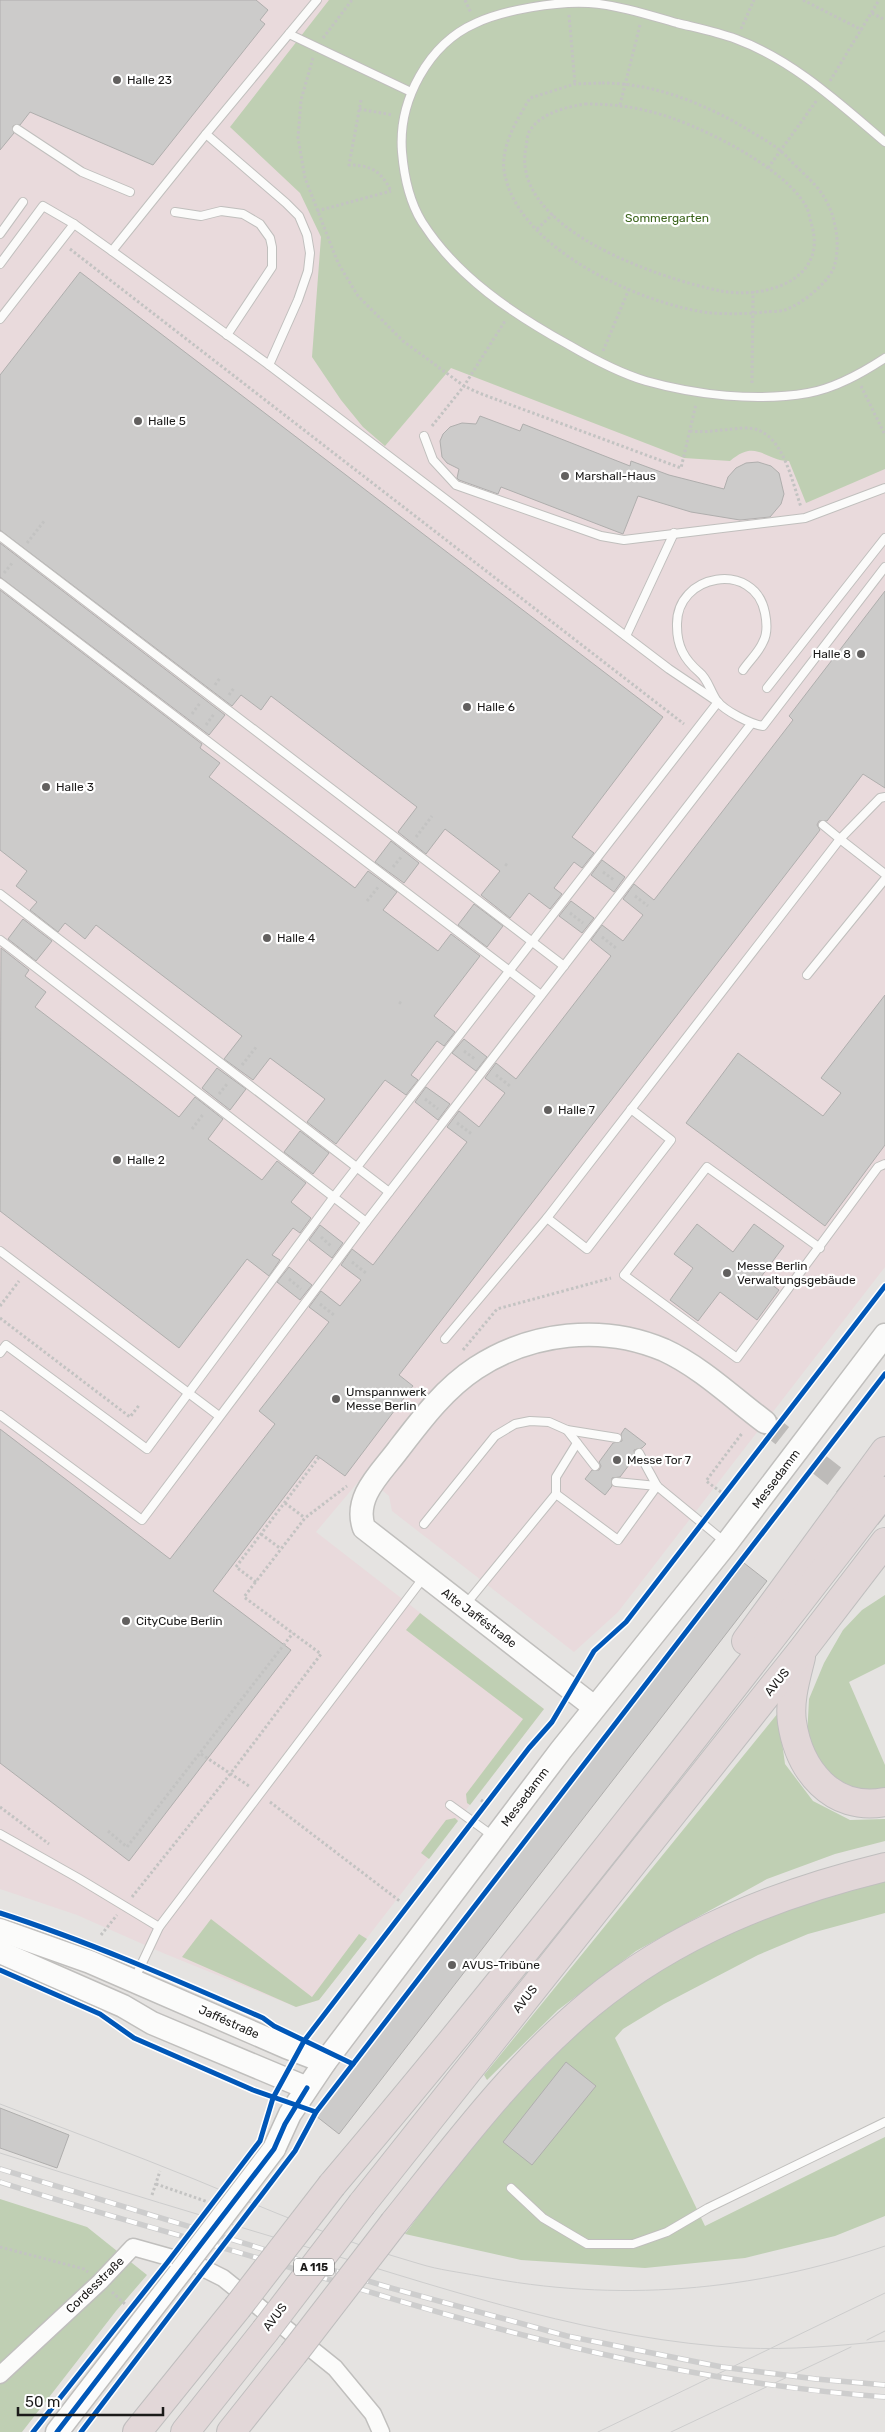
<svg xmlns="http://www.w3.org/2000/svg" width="885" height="2432" viewBox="0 0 885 2432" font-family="Rubik,sans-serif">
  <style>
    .commercial { fill: #e9dadc }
    .green { fill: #bfcfb3 }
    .building { fill: #cccbca; stroke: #afaead }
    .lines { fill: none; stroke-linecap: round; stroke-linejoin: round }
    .secondary-tunnel { stroke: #bdbbb9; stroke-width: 22; stroke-dasharray: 22 11; stroke-linecap: butt }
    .lane-casing { stroke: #c0bfbd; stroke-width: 10 }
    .street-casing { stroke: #c0bfbd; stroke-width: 19 }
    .secondary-casing { stroke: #c0bfbd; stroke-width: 25 }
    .highway-casing { stroke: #bfbebe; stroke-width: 30 }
    .path { stroke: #c3c3c2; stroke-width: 3; stroke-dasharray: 2.5 2.5; stroke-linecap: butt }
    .lane { stroke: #fbfbfa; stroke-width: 8 }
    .street { stroke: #fbfbfa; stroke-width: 16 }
    .secondary { stroke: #fbfbfa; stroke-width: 22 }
    .highway { stroke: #e2d7d8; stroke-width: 28 }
    .tram { stroke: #cdcdcd; stroke-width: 1 }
    .rail-casing { stroke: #cdcdcd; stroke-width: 5.5 }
    .rail { stroke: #fff; stroke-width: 4; stroke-dasharray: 11; stroke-linecap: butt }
    .secondary-bridge-casing { stroke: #c0bfbd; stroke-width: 25; stroke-linecap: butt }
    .highway-bridge-casing { stroke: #bfbebe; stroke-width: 30; stroke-linecap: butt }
    .secondary-bridge { stroke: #fbfbfa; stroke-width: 22 }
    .highway-bridge { stroke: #e2d7d8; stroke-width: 28 }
    .cycleway-casing { stroke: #fff; stroke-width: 8 }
    .cycleway { stroke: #0057b8; stroke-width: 5 }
    .poi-dot { fill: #62605f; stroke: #fff; stroke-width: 2 }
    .labels { text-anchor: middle; stroke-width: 4.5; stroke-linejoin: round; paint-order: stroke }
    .shield { fill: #fff; stroke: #5f5f5e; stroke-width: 1 }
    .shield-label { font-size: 11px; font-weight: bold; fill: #1b1a19 }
    .poi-label { font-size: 12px; fill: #1b1a19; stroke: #fff; text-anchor: start }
    .park-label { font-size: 12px; fill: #3b641c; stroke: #fff }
    .street-label { font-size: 12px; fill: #1b1a19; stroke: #fff }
  </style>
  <rect width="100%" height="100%" fill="#e5e3e1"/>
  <polygon class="commercial" points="0,0 885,0 885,1267 618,1612 574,1652 392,1511 389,1496 364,1475 316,1532 544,1709 319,2000 296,2007 163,1953 77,1915 0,1889"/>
  <g class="green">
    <path d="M329 0H885V469L806 503 789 461C764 461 757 438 730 461L684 458 451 368 385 446 363 427 341 400 312 357 321 237 300 193 230 127Z"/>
    <polygon points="885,1595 885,1664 849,1682 885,1765 885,1791 862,1791 832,1780 815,1759 807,1737 809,1699 824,1663 843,1630 862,1610"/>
    <polygon points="420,1613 544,1709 470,1805 467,1803 466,1794 523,1719 406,1630"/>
    <polygon points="778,1713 785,1764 813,1801 850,1820 885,1819 885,1841 835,1854 767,1879 636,1951 558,2010 487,2080 484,2075"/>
    <polygon points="455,1818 458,1821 429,1859 421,1853 446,1820"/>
    <polygon points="885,1880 885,1913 808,1934 758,1955 664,2004 623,2029 615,2038 705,2226 885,2137 885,2216 835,2236 745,2258 645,2268 521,2260 405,2234 459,2161 518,2094 576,2034 628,1987 738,1923"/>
    <polygon points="211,1919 312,1997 359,1934 367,1939 319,2000 296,2007 182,1957"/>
    <polygon points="0,2199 87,2227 147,2275 116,2311 22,2432 0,2432"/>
  </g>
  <g class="building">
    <polygon points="0,0 256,0 268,10 260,20 265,24 153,165 30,112 20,125 13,126 14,133 0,150"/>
    <polygon points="80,272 663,717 572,837 594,853 582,868 574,862 554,888 562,894 550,909 529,893 510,918 481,895 500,871 445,829 426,854 398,832 417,807 271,696 261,710 241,695 232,706 0,530 0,375"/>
    <polygon points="480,416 520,431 523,424 630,466 631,461 669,475 724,489 728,477 736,468 746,463 758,462 771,466 779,473 784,494 781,504 770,517 740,520 691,512 638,496 623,534 501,487 498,494 459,480 457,478 459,469 447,463 442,457 440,441 443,434 450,427 462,423 476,424"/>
    <polygon points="0,543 225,715 209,735 0,577"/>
    <polygon points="0,590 202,744 200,748 220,763 209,777 355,888 368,871 397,892 383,910 438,951 451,934 480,956 434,1016 455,1032 444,1046 437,1041 411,1075 418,1080 406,1095 385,1080 336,1144 307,1122 325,1099 270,1058 253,1080 224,1059 242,1036 96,925 85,939 65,923 58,932 30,910 37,902 16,886 27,871 0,850"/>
    <polygon points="885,591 885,788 863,774 827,821 819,821 817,825 820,830 399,1375 413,1386 345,1476 316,1455 213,1591 291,1650 129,1861 0,1763 0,1429 170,1559 275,1424 259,1411 329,1322 309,1307 321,1291 340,1306 361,1280 341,1265 352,1249 373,1265 467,1142 447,1127 459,1111 479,1127 505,1093 485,1078 496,1063 516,1079 611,956 591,940 602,925 623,941 643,915 623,899 634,884 654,900 793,720 789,716"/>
    <polygon points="391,841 419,863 404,883 375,862"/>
    <polygon points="602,860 625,877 614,892 591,875"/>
    <polygon points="571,901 594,918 582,933 559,916"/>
    <polygon points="474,904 503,926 487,947 458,925"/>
    <polygon points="23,919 52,941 36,961 8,939"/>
    <polygon points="1,948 29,970 25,976 46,992 35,1007 179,1117 195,1097 223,1119 208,1139 262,1180 277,1161 306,1183 291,1202 311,1218 300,1233 293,1228 272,1255 280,1260 269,1276 247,1259 179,1348 0,1211"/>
    <polygon points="885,995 885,1145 825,1226 686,1123 738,1053 823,1116 841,1093 821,1078"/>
    <polygon points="464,1039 487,1057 476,1071 452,1053"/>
    <polygon points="217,1068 246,1089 230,1110 202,1088"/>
    <polygon points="426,1087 450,1104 438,1120 415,1102"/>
    <polygon points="300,1131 329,1153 313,1174 284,1152"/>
    <polygon points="697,1224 733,1252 754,1224 784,1246 761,1277 779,1290 757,1320 720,1292 698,1321 670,1300 693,1268 674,1254"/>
    <polygon points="320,1225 343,1243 332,1258 309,1240"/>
    <polygon points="289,1267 312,1285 300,1300 277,1282"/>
    <polygon points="625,1428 646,1444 642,1448 634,1450 635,1457 620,1477 612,1478 612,1486 605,1495 585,1479 592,1470 599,1470 601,1466 599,1462 613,1443 622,1441 621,1434"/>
    <polygon points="744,1563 767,1581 339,2134 316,2116"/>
    <polygon points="566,2062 596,2086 532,2165 503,2142"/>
    <polygon points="0,2108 69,2135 57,2168 0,2148"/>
  </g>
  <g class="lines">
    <polyline class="secondary-tunnel" points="765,1422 885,1516"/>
    <g class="lane-casing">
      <g id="lane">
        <polyline points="289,34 411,92"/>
        <polyline points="17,129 82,172 130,192"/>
        <polyline points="206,134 112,251 269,365"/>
        <path d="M885 142C839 103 793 60 736 39 717 32 697 28 677 23 649 15 618 5 589 3 557 1 504 10 476 23 428 44 398 101 402 152 404 176 409 201 422 222 457 277 513 314 569 345 593 359 619 373 646 381 696 395 756 402 808 393 836 388 862 373 885 358"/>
        <polyline points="175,212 201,216 221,211 243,214 260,224 270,238 272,247 272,267 227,335"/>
        <polyline points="0,234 23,202"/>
        <polyline points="0,264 43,206 74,224 112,251"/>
        <polyline points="0,319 74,224"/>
        <polyline points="424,436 433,460 456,485 601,536 624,540 805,518 885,488"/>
        <polyline points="0,536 564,966"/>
        <polyline points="0,583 541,995"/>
        <polyline points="626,636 674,533"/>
        <path d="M743 670C749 661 759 652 763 642 768 633 767 623 765 613 755 560 675 573 677 626 677 646 684 659 699 672 708 679 710 691 717 701 725 711 750 724 763 726L885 567"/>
        <polyline points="767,688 885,538"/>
        <polyline points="823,825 840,839 880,798 885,797"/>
        <polyline points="0,894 389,1192"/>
        <polyline points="0,940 366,1222"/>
        <polyline points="807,975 885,879"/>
        <polyline points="547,1218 587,1249 671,1140 631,1109"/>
        <polyline points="820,1248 707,1167 624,1275 737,1358 878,1167 885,1164"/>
        <polyline points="0,1251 219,1416"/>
        <polyline points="445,1339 547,1218 840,839 885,874"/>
        <polyline points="0,1353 6,1345 147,1449 333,1198 718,702 669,669 269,365 298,300 308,271 310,253 307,235 299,216 286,203 206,134 317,0"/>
        <polyline points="0,1415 142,1520 366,1222 751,724"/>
        <polyline points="567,1430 595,1466"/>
        <polyline points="639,1453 657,1486 725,1542"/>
        <polyline points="616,1482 657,1486"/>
        <polyline points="556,1494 556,1477 577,1443"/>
        <polyline points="424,1524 495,1436 515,1424 530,1421 549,1422 567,1430 617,1438"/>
        <polyline points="466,1604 556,1494 618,1540 657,1486"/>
        <polyline points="450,1805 493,1836"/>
        <polyline points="0,1834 78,1878 159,1927"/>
        <polyline points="135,1978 159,1927 424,1577"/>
        <polyline points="511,2188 543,2218 587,2244 633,2244 667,2232 708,2208 885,2122"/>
      </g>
    </g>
    <g class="street-casing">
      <polyline id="street" points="0,2375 100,2282 133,2247 197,2265 223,2278 335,2368 373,2414 381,2432"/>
    </g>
    <g class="secondary-casing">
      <g id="secondary">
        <path d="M594 1707 364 1528C353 1497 381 1473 398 1450 421 1420 444 1389 476 1368 531 1332 603 1324 664 1350 701 1367 733 1398 765 1422"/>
        <polyline points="0,1930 90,1962 286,2047 325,2062"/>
        <polyline points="0,1952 123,2006 152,2023 307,2088"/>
        <polyline points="274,2149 290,2114 325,2062 561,1750 727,1543 885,1335"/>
        <polyline points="57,2432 181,2271"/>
      </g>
    </g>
    <g class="highway-casing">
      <g id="highway">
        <polyline points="746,1641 885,1451"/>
        <path d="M801 1657C796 1678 789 1700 792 1722 799 1770 832 1812 885 1802"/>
        <path d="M332 2185C523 1960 704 1725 885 1491"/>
        <polyline points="362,2204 803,1649 885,1542"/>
        <path d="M394 2223C455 2147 514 2067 590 2004 676 1933 778 1893 885 1867"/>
        <polyline points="137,2432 237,2308"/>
        <polyline points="185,2432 265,2331"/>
        <polyline points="231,2432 293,2354"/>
      </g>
    </g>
    <g class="path">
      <polyline points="465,0 471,13"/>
      <polyline points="803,0 862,30"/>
      <polyline points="872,13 885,20"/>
      <polyline points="569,15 575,84"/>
      <polyline points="741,29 754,0"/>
      <polyline points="323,38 352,0"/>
      <polyline points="313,58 301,100 298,138 305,178 338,263 358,296 403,341 464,386 479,393 681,468 696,404"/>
      <polyline points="830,81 879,0"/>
      <path d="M602 83C657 83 710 106 755 134 767 141 779 148 788 158 799 170 816 183 824 197 836 216 840 243 835 264 831 281 802 304 785 310 779 312 771 311 765 312 747 314 729 314 711 313 642 305 515 248 504 170 501 145 518 118 530 98L575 84Z"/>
      <path d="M361 100 349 165C371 165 381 171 391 191"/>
      <path d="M585 104C608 104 630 106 652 112 696 123 786 167 807 208 809 213 810 220 812 226 827 281 764 299 721 291 661 279 509 229 526 147 527 142 527 136 529 132 540 113 566 107 585 104Z"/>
      <polyline points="620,105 640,25"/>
      <polyline points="359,109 393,115"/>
      <polyline points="768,168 817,100"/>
      <polyline points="317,211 391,191"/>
      <polyline points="537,229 553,214"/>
      <polyline points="70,249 684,724"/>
      <polyline points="603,351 629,289"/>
      <polyline points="752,383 753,291"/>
      <polyline points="861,386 885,435"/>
      <polyline points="432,426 464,386 505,321"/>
      <path d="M690 431C709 433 726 429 744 428 782 426 791 479 801 507"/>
      <polyline points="27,543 45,520"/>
      <polyline points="4,573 13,562"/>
      <polyline points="215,685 220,678"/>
      <polyline points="229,695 234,688"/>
      <polyline points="192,714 200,703"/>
      <polyline points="206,725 214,714"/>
      <polyline points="416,837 432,816"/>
      <polyline points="505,864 508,866"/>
      <polyline points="393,867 402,856"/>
      <polyline points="603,872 614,880"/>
      <polyline points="635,896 648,906"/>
      <polyline points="367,901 379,886"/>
      <polyline points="570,913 583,923"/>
      <polyline points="602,937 616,948"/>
      <polyline points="399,1002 402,1004"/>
      <polyline points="464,1051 475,1059"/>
      <polyline points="242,1065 257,1046"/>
      <polyline points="496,1075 510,1086"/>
      <polyline points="219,1094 227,1084"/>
      <polyline points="425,1099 438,1109"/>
      <polyline points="457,1123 473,1135"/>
      <polyline points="192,1129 204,1113"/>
      <polyline points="321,1237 331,1246"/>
      <polyline points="352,1262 366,1273"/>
      <polyline points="289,1279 301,1289"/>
      <polyline points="320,1304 334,1315"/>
      <polyline points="0,1306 19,1281"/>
      <polyline points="0,1318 130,1417 140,1404"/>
      <polyline points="463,1350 497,1309 611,1278"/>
      <polyline points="721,1492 706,1481 743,1432"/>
      <polyline points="285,1503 305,1518"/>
      <polyline points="261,1534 281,1549"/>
      <polyline points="256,1582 236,1567 319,1457"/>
      <polyline points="201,1754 249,1786"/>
      <polyline points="481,1800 489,1806"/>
      <polyline points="270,1802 401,1902"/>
      <polyline points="0,1807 49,1844"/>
      <polyline points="546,1810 550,1813"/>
      <polyline points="108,1831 127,1847 293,1633"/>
      <polyline points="132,1897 231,1773 321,1654 244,1597 305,1518 347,1486"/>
      <polyline points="101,1935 117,1915"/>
      <polyline points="156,2184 208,2202"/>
      <polyline points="152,2195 160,2171"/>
      <polyline points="0,2247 84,2269 88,2272"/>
      <polyline points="112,2292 126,2305"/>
    </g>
    <use href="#lane" class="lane"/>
    <use href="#street" class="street"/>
    <use href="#secondary" class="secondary"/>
    <use href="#highway" class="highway"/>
    <g class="tram">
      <path d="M0 2104C65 2129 130 2153 194 2179 269 2210 342 2242 420 2264 439 2270 459 2272 479 2276 616 2303 753 2292 885 2246"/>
      <path d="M0 2153C106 2187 213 2219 320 2251 458 2293 598 2340 743 2348 790 2350 838 2346 885 2341"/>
      <polyline points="867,2340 885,2331"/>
      <polyline points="598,2432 885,2293"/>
      <polyline points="671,2432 851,2347"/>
    </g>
    <g class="rail-casing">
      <g id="rail">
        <polyline points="0,2169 391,2288 567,2336 722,2367 816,2379 885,2385"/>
        <path d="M0 2182C106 2216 214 2244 321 2277 506 2335 691 2383 885 2397"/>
      </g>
    </g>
    <use href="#rail" class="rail"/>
    <g class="secondary-bridge-casing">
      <polyline id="secondary-bridge" points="181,2271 274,2149"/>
    </g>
    <g class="highway-bridge-casing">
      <g id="highway-bridge">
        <polyline points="237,2308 332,2185"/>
        <polyline points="265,2331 362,2204"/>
        <polyline points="293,2354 394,2223"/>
      </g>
    </g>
    <use href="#secondary-bridge" class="secondary-bridge"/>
    <use href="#highway-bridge" class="highway-bridge"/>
    <g class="cycleway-casing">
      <g id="cycleway">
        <path d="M0 1913C90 1942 176 1980 263 2018L274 2026 353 2064"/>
        <polyline points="0,1970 100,2014 134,2038 253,2090 316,2112"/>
        <polyline points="33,2432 167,2263 260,2141 273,2098 304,2041 529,1748 552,1722 594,1651 626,1622 885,1286"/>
        <polyline points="57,2432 274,2149 285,2124 307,2088"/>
        <polyline points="81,2432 295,2151 316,2112 885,1374"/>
      </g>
    </g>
    <use href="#cycleway" class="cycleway"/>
  </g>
  <g class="poi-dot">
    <circle cx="117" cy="80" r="5"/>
    <circle cx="138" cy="421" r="5"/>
    <circle cx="565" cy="476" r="5"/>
    <circle cx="861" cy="654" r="5"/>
    <circle cx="467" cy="707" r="5"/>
    <circle cx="46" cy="787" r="5"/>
    <circle cx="267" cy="938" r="5"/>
    <circle cx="548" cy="1110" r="5"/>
    <circle cx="117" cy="1160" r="5"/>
    <circle cx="727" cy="1273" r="5"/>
    <circle cx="336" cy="1399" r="5"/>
    <circle cx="617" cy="1460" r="5"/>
    <circle cx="126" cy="1621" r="5"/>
    <circle cx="452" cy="1965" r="5"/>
  </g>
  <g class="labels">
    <rect class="shield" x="294" y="2258.5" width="40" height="17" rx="4"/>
    <g class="shield-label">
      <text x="314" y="2271">A 115</text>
    </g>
    <g class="poi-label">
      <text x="127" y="84">Halle 23</text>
      <text x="148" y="425">Halle 5</text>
      <text x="575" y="480">Marshall-Haus</text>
      <text x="851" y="658" text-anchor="end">Halle 8</text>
      <text x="477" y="711">Halle 6</text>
      <text x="56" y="791">Halle 3</text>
      <text x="277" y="942">Halle 4</text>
      <text x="558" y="1114">Halle 7</text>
      <text x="127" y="1164">Halle 2</text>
      <text x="737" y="1270">Messe Berlin<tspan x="737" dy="14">Verwaltungsgebäude</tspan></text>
      <text x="346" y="1396">Umspannwerk<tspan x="346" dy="14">Messe Berlin</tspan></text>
      <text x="627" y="1464">Messe Tor 7</text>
      <text x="136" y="1625">CityCube Berlin</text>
      <text x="462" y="1969">AVUS-Tribüne</text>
    </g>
    <g class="park-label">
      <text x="667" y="222">Sommergarten</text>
    </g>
    <g class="street-label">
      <text transform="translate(776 1479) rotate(-53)" y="4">Messedamm</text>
      <text transform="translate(479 1618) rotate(37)" y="4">Alte Jafféstraße</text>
      <text transform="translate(777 1682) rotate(-51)" y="4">AVUS</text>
      <text transform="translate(525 1797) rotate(-53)" y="4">Messedamm</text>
      <text transform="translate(525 1999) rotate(-52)" y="4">AVUS</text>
      <text transform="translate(229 2022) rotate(24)" y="4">Jafféstraße</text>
      <text transform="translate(95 2285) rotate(-44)" y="4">Cordesstraße</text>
      <text transform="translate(275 2317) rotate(-53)" y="4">AVUS</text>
    </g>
  </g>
  <path d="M18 2407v8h145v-8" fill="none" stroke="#1b1a19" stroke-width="2.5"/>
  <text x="25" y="2407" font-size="15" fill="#1b1a19" stroke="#ffffff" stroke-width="4" paint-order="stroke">50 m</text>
</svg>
